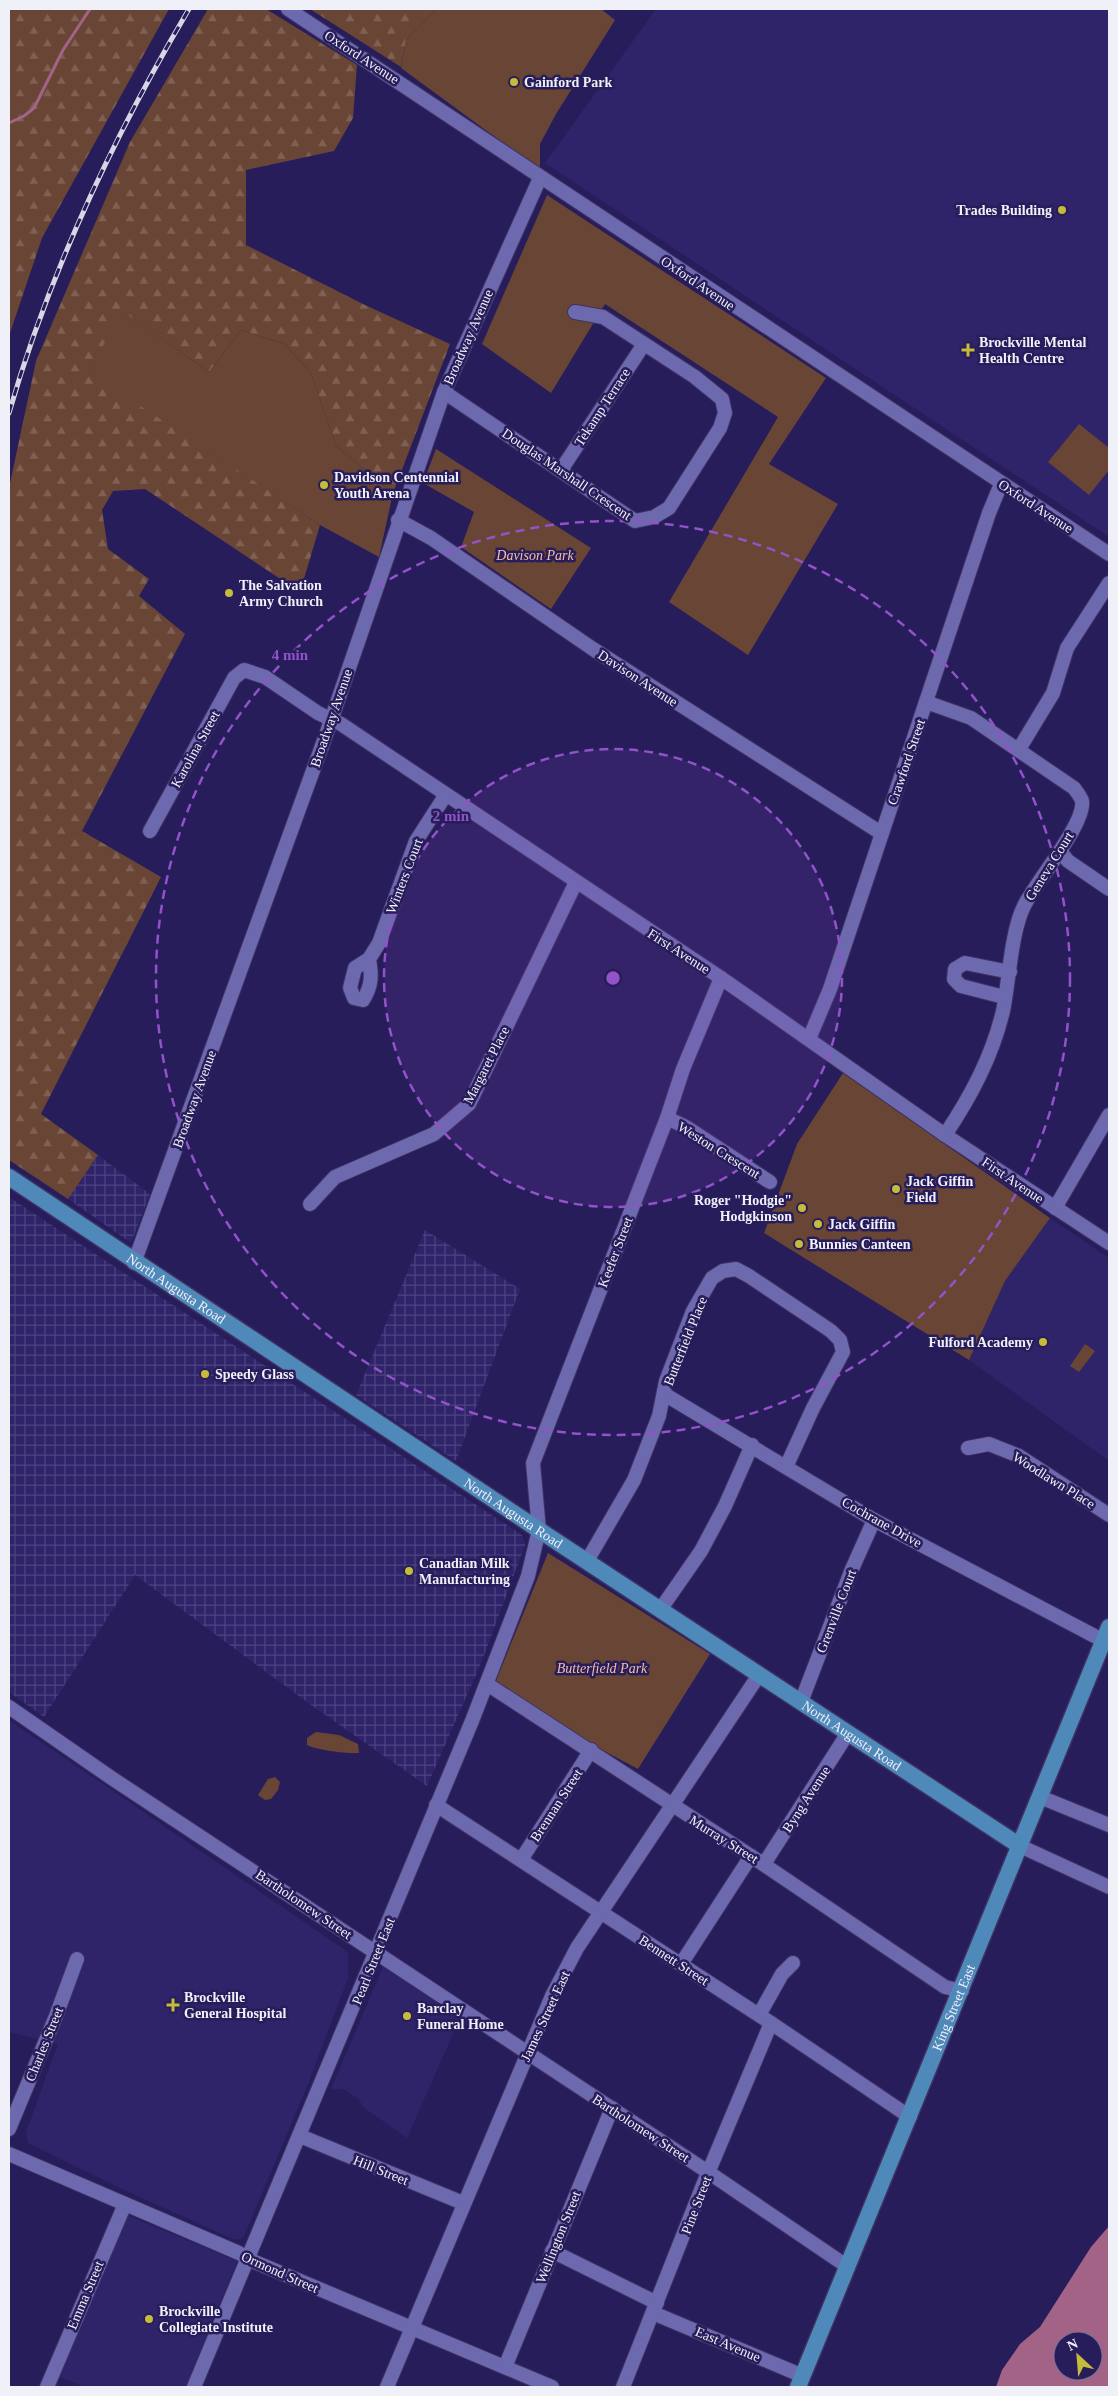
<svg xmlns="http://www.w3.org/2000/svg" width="1118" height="2396" viewBox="0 0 1118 2396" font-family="Georgia,serif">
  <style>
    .built { fill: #2f2469 }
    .industrial { fill: url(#industrial-grid) }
    .green { fill: #694535 }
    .forest { fill: url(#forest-firs) }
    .water { fill: #a26387; fill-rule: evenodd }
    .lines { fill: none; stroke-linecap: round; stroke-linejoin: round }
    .stream { stroke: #a26387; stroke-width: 3 }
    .minor-casing { stroke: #3e3163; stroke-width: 16 }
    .major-casing { stroke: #3e3163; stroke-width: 19 }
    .minor { stroke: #6d69ae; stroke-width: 14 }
    .major { stroke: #4e89ba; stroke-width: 16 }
    .rail-casing { stroke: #d7d6e5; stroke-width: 5 }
    .rail { stroke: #271d5a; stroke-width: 3; stroke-dasharray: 9; stroke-linecap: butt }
    .ring { fill: none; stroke: #9253ca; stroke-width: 2.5; stroke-dasharray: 9 6 }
    .poi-dot { fill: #c6bc3c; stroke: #271d5a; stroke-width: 2 }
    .labels { text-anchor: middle; stroke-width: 5; stroke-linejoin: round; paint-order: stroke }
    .street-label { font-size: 14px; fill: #f0f0f8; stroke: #271d5a }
    .poi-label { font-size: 14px; font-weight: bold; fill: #f0f0f8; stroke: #271d5a; text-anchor: start }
    .park-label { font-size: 14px; font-style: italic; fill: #f6bda4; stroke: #271d5a }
    .centre { fill: #9253ca; stroke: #271d5a; stroke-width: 2.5 }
    .ring-label { font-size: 15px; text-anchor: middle; font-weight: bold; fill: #9253ca; stroke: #271d5a; stroke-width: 5; stroke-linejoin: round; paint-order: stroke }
  </style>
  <defs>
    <pattern id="industrial-grid" width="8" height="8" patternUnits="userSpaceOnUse" patternTransform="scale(1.25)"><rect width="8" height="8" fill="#2f2469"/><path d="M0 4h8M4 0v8" fill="none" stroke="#4d447f"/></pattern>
    <pattern id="forest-firs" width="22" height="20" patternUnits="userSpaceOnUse" patternTransform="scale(1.25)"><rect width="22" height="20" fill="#694535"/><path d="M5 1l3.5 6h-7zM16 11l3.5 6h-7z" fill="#7f6053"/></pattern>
  </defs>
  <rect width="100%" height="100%" fill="#271d5a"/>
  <g class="built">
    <polygon points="656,9 1109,9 1109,537 545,163"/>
    <polygon points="1050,1218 1109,1258 1109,1461 969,1360 1005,1281"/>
    <polygon points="9,1720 348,1952 348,1978 306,2089 244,2236 240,2239 235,2240 122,2189 28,2143 26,2132 58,2044 9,2032"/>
    <polygon points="383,1967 460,2018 407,2138 363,2107 359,2099 343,2089 331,2089"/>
    <polygon points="127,2215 237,2261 186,2387 84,2387 60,2377"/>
  </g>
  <g class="industrial">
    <polygon points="98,1155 150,1194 131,1243 68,1199"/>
    <polygon points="9,1197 522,1535 525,1545 482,1661 427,1786 311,1705 135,1575 44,1717 9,1692"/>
    <polygon points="425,1230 520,1289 456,1461 356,1395"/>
  </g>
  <g class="green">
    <polygon points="437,9 601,9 615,20 556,114 540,144 540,170 401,68 406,40"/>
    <polygon points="547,195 826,378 769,464 838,504 748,655 669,602 778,417 605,304 551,393 482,344"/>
    <polygon points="121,310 209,372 241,330 285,344 311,373 336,446 393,493 379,557 320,525 88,373"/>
    <polygon points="1079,424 1109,448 1109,470 1089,495 1048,462"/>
    <polygon points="436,449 591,548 551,609 461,547 474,512 423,483"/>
    <polygon points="843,1073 1050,1218 1005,1281 969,1360 764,1233 797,1144"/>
    <polygon points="1085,1344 1095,1351 1079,1372 1070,1366"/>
    <polygon points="548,1553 710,1654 638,1769 591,1744 495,1683"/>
    <path d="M316 1732 339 1735 358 1744 359 1753C348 1754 316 1750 307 1745V1738Z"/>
    <polygon points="275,1777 280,1782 278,1790 271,1799 265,1800 258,1795 268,1779"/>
  </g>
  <g class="forest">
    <polygon points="9,9 169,9 42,238 9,336"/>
    <polygon points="208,9 266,9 357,65 353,118 334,151 246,170 246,245 365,305 450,344 393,493 336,446 311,373 285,344 241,330 209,372 122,311 89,372 320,525 300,592 145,489 113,491 102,510 108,549 149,579 139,596 185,634 82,831 161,877 41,1114 98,1155 68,1199 9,1160 9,488 36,361 130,142"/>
    <polygon points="310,9 437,9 406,40 401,67"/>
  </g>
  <path class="water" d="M1109 2226V2387H996L1002 2370 1020 2344 1040 2327 1091 2247ZM1063 2341H1093V2371H1063Z"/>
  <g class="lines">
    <polyline class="stream" points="9,123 24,116 34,108 63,50 90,9"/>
    <g class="minor-casing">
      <g id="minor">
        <polyline points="288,9 1109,554"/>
        <polyline points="444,392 635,521 654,517 669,508 720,428 725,413 722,399 695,377 603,317 575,312"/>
        <polyline points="561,470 644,344"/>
        <polyline points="398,520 431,538 593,649 881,833"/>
        <path d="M926 702 971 718 1074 788C1077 792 1081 797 1082 801 1086 823 1035 883 1024 906 1011 932 1009 982 1003 1011 992 1057 971 1096 945 1135"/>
        <polyline points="1019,749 1053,693 1067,648 1109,583"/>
        <polyline points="150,831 234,678 244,670 265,677 318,713 341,724 721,978 945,1135 1109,1243"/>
        <polyline points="1060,851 1068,861 1109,889"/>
        <path d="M369 959C372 975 372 986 363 1000L354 998 350 988 355 968 369 959 379 943 416 841 445 796"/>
        <polyline points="1004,997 961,986 954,979 955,969 965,963 1010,972"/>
        <polyline points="809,1039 830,989 989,513 1001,484"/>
        <polyline points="667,1118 686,1127 770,1182"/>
        <polyline points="310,1204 335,1177 434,1134 469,1104 576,882"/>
        <polyline points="1055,1208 1109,1115"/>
        <polyline points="134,1263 327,732 444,392 540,178"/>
        <polyline points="664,1394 874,1520 1104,1641"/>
        <polyline points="968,1448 989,1444 1019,1456 1109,1515"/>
        <polyline points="587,1561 634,1480 659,1416 666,1381 693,1311 712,1278 723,1271 736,1269 749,1276 831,1331 840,1340 843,1352 813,1408 786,1467"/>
        <polyline points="660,1610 701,1551 725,1506 752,1445"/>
        <polyline points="487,1684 751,1856 945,1987 962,1991"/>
        <polyline points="801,1702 852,1569 874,1520"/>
        <polyline points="9,1707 113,1779 708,2172 848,2267"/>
        <polyline points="1040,1797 1109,1825"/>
        <polyline points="436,1805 771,2023 910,2117"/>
        <polyline points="1020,1846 1109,1887"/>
        <polyline points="521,1860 591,1750"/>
        <polyline points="764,1864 848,1733"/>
        <polyline points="681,1964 751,1856"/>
        <polyline points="759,2015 782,1974 793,1963"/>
        <polyline points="9,2129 56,2016 77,1959"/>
        <polyline points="300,2136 463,2203"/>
        <polyline points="9,2154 239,2253 255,2262 552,2387"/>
        <polyline points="552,2251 657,2303"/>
        <polyline points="653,2313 803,2376"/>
        <polyline points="505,2367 612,2108"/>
        <polyline points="47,2387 125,2204"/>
        <polyline points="194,2387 472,1721 528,1576 539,1530 533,1463 667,1118 683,1069 721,978"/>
        <polyline points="387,2387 552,1996 577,1948 759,1675"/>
        <polyline points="623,2387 703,2185 771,2023"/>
      </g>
    </g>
    <g class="major-casing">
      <g id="major">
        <path id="s1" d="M9 1177 539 1530 1020 1846"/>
        <path id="s2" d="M798 2387 1109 1627"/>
      </g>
    </g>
    <use href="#minor" class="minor"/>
    <use href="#major" class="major"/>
    <g class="rail-casing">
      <path id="rail" d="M9 413C50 270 114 136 189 9"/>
    </g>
    <use href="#rail" class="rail"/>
  </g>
  <circle cx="613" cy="978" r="229" fill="#9253ca" fill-opacity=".12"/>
  <g class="ring">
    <circle cx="613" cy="978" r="229"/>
    <circle cx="613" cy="978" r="457"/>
  </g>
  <g class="poi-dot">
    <circle cx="514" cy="82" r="5"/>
    <circle cx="1062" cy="210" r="5"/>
    <path d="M965.5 342.5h5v5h5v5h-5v5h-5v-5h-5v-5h5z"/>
    <circle cx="324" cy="485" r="5"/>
    <circle cx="229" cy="593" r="5"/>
    <circle cx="896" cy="1189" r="5"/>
    <circle cx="802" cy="1208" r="5"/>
    <circle cx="818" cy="1224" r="5"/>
    <circle cx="799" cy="1244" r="5"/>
    <circle cx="1043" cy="1342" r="5"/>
    <circle cx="205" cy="1374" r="5"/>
    <circle cx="409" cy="1571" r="5"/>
    <path d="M170.5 1997.5h5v5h5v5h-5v5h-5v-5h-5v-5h5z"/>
    <circle cx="407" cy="2016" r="5"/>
    <circle cx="149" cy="2319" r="5"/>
  </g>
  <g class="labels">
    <g class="street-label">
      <text transform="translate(362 57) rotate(33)" y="5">Oxford Avenue</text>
      <text transform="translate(698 283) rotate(34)" y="5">Oxford Avenue</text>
      <text transform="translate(468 337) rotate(-66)" y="5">Broadway Avenue</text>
      <text transform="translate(602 407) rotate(-57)" y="5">Tekamp Terrace</text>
      <text transform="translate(567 474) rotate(34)" y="5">Douglas Marshall Crescent</text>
      <text transform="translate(1036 506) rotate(33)" y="5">Oxford Avenue</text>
      <text transform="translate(638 678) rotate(33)" y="5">Davison Avenue</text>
      <text transform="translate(331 718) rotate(-71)" y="5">Broadway Avenue</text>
      <text transform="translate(195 749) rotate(-61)" y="5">Karolina Street</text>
      <text transform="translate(906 762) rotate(-71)" y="5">Crawford Street</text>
      <text transform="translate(1049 866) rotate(-58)" y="5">Geneva Court</text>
      <text transform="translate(404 876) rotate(-69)" y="5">Winters Court</text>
      <text transform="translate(679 951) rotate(33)" y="5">First Avenue</text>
      <text transform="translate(486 1065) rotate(-63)" y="5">Margaret Place</text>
      <text transform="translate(194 1099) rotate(-70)" y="5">Broadway Avenue</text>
      <text transform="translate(719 1150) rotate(32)" y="5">Weston Crescent</text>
      <text transform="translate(1013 1180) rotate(34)" y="5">First Avenue</text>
      <text transform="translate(615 1252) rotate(-69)" y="5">Keefer Street</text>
      <text dy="5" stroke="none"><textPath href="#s1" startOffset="201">North Augusta Road</textPath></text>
      <text transform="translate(685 1341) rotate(-68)" y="5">Butterfield Place</text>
      <text transform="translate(1054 1480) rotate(32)" y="5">Woodlawn Place</text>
      <text dy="5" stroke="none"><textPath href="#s1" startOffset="606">North Augusta Road</textPath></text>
      <text transform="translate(882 1522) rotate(29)" y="5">Cochrane Drive</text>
      <text transform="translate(836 1611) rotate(-69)" y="5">Grenville Court</text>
      <text dy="5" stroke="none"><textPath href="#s1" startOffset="1011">North Augusta Road</textPath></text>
      <text transform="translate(806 1799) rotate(-57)" y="5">Byng Avenue</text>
      <text transform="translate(556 1805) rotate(-57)" y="5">Brennan Street</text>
      <text transform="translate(724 1839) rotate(32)" y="5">Murray Street</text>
      <text transform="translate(304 1904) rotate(34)" y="5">Bartholomew Street</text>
      <text transform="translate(674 1960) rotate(33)" y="5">Bennett Street</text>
      <text transform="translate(373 1961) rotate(-68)" y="5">Pearl Street East</text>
      <text dy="5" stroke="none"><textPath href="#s2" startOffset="410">King Street East</textPath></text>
      <text transform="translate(545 2016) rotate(-65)" y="5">James Street East</text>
      <text transform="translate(44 2044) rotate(-68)" y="5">Charles Street</text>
      <text transform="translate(641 2128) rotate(33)" y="5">Bartholomew Street</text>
      <text transform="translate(381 2170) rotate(22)" y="5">Hill Street</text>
      <text transform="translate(696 2205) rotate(-69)" y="5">Pine Street</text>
      <text transform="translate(558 2237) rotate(-68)" y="5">Wellington Street</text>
      <text transform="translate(280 2272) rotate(24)" y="5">Ormond Street</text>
      <text transform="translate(85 2295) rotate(-67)" y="5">Emma Street</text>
      <text transform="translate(728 2344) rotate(23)" y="5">East Avenue</text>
    </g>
    <g class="poi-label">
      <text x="524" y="87">Gainford Park</text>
      <text x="1052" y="215" text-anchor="end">Trades Building</text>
      <text x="979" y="347">Brockville Mental<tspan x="979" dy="16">Health Centre</tspan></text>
      <text x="334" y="482">Davidson Centennial<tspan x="334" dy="16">Youth Arena</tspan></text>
      <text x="239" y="590">The Salvation<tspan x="239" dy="16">Army Church</tspan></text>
      <text x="906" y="1186">Jack Giffin<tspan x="906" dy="16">Field</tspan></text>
      <text x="792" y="1205" text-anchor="end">Roger "Hodgie"<tspan x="792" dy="16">Hodgkinson</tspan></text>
      <text x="828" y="1229">Jack Giffin</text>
      <text x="809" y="1249">Bunnies Canteen</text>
      <text x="1033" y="1347" text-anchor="end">Fulford Academy</text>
      <text x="215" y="1379">Speedy Glass</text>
      <text x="419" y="1568">Canadian Milk<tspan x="419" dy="16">Manufacturing</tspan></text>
      <text x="184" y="2002">Brockville<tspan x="184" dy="16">General Hospital</tspan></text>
      <text x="417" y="2013">Barclay<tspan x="417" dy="16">Funeral Home</tspan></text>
      <text x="159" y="2316">Brockville<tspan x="159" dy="16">Collegiate Institute</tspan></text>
    </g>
    <g class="park-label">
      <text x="535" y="560">Davison Park</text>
      <text x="602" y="1673">Butterfield Park</text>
    </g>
  </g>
  <circle cx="613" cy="978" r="8" class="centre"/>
  <g class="ring-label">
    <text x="290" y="660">4 min</text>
    <text x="451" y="821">2 min</text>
  </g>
  <rect width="1118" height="2396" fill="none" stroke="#f0f0f8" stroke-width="20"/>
  <g transform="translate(1078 2356) rotate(334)"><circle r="24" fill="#271d5a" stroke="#777199"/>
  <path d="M0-4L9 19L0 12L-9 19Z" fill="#c6bc3c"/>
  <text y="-8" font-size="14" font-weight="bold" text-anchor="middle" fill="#f0f0f8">N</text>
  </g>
</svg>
